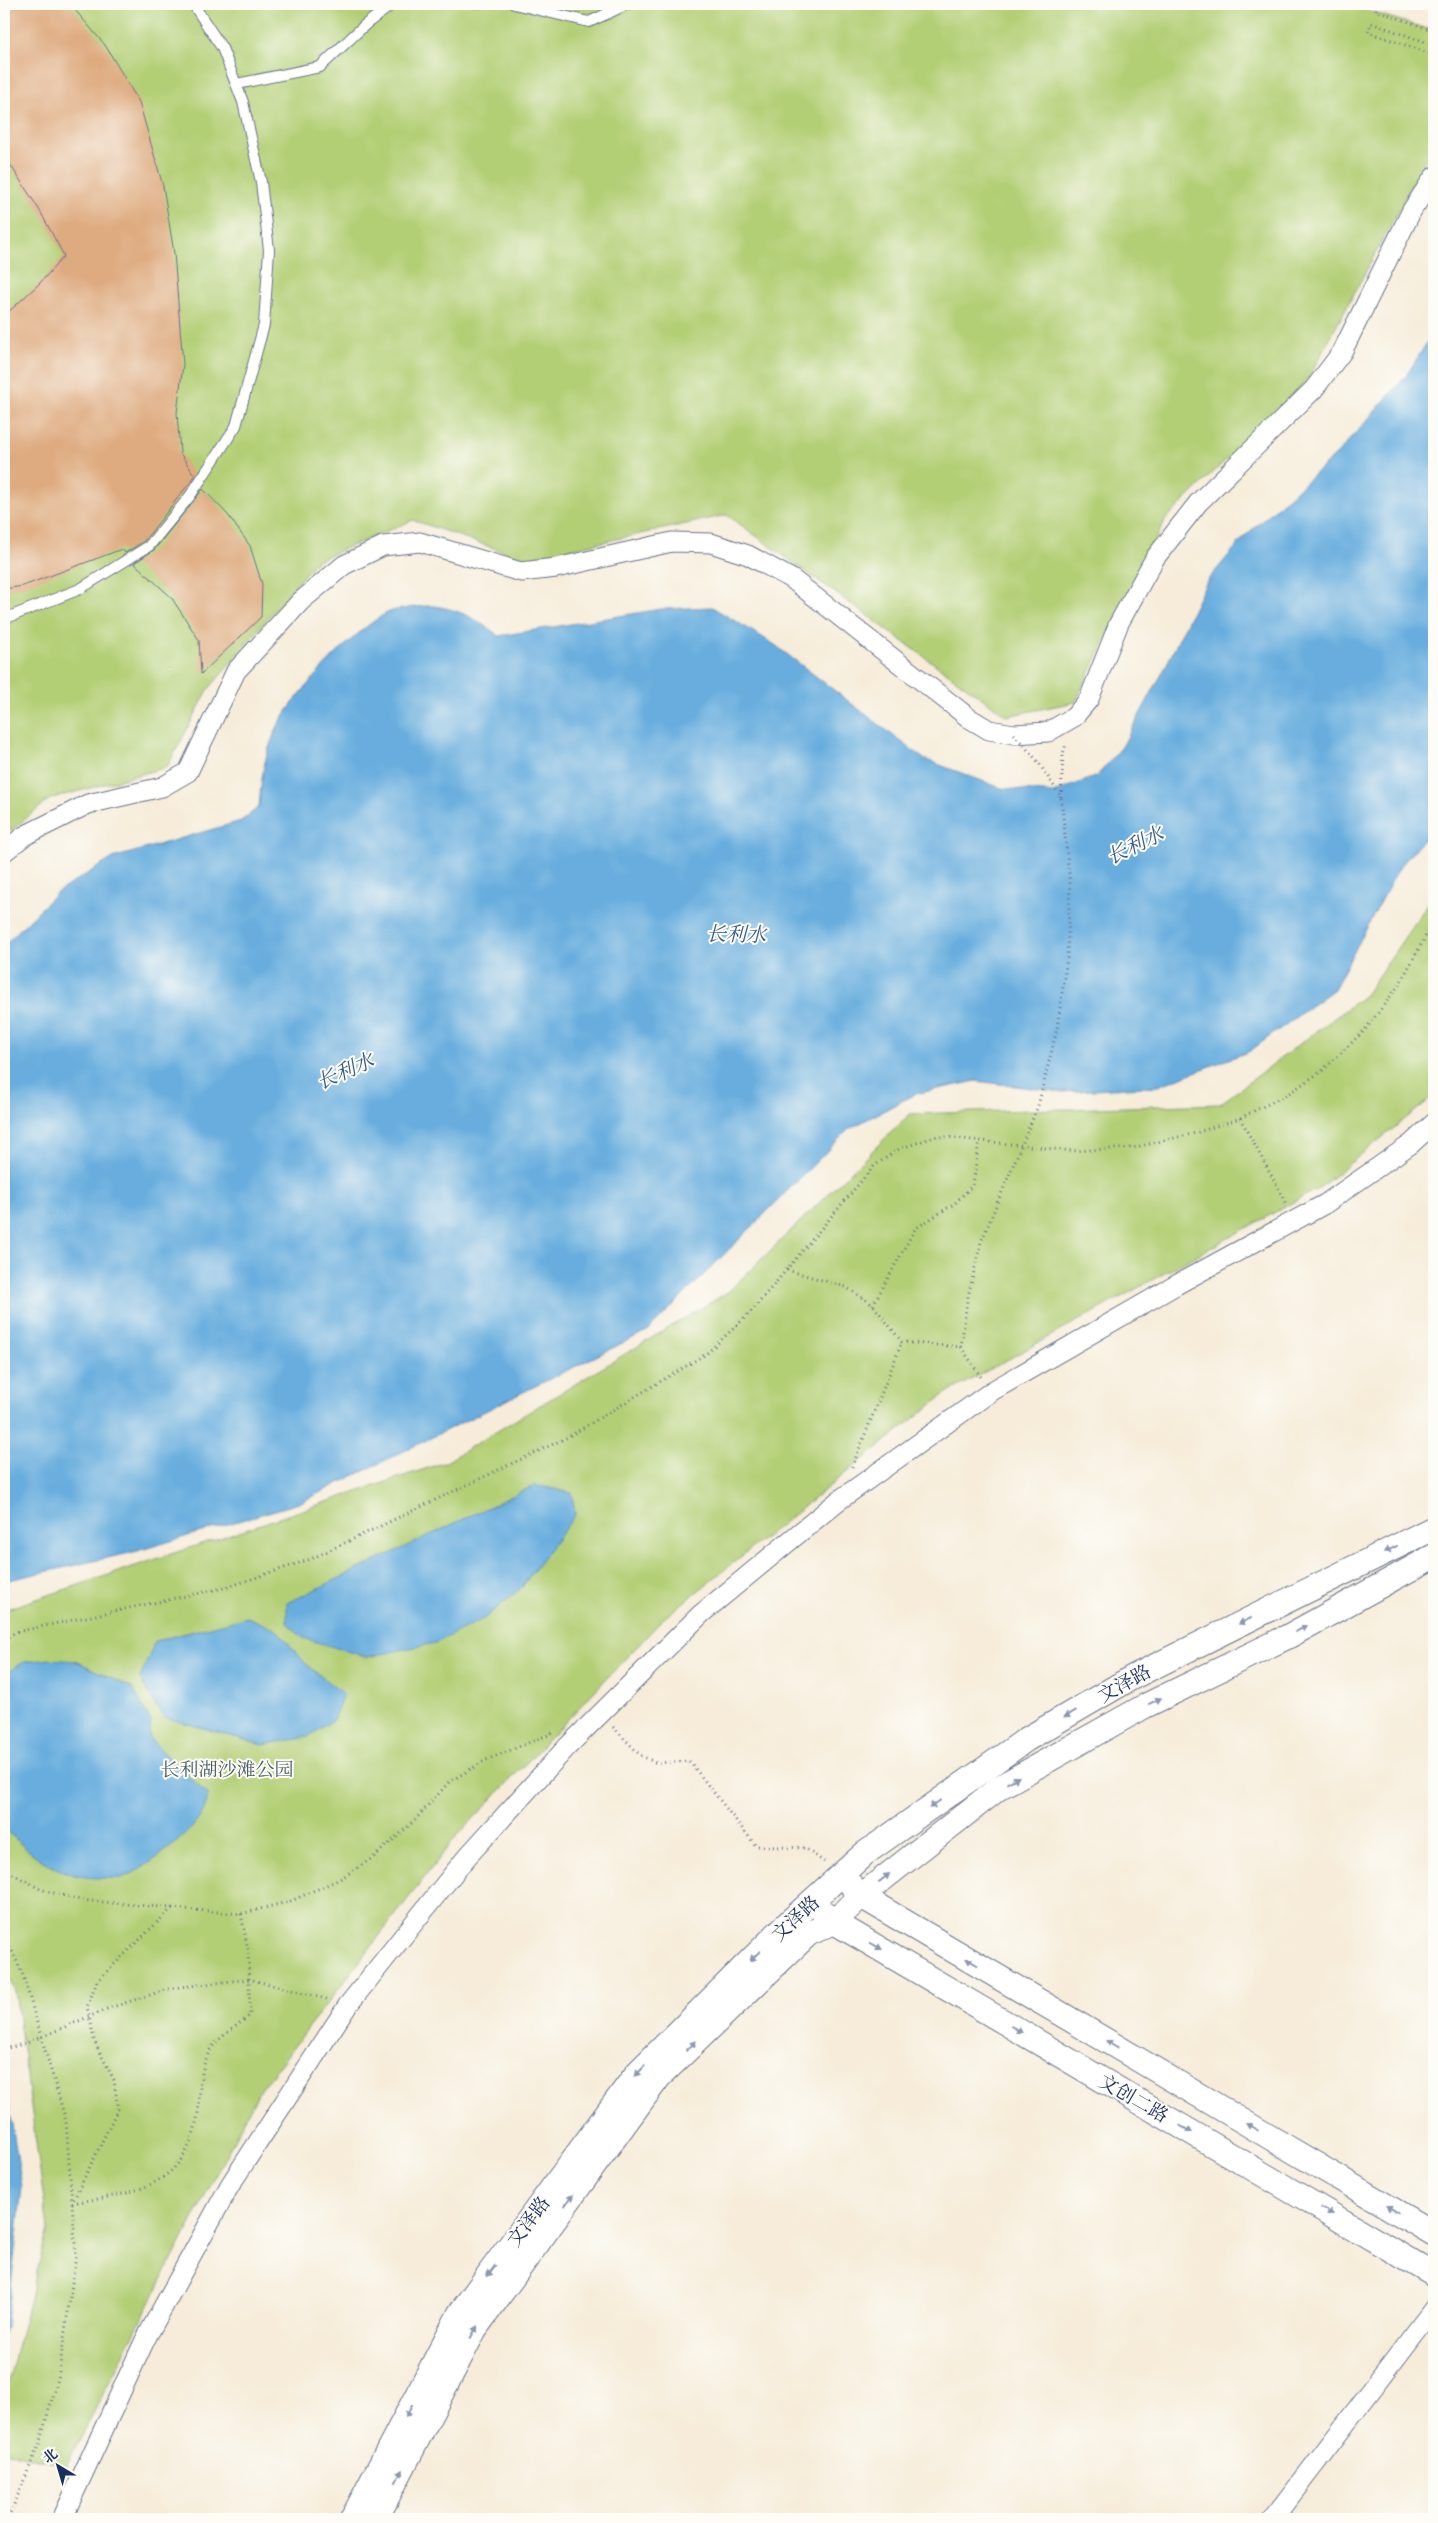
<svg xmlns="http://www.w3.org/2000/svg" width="1438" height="2523" viewBox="0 0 1438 2523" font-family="'Sorts Mill Goudy','Noto Serif SC',serif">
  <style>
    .green { fill: #b3cf76; stroke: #677f6a }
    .water { fill: #68adde; stroke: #426e9e }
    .building { fill: #deaa7f }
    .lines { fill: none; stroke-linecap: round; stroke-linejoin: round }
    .service-casing { stroke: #687189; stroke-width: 12 }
    .minor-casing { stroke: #687189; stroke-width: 21 }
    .tertiary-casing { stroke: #687189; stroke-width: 26 }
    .path { stroke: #687189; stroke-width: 3; stroke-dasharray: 1 4; stroke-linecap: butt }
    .service { stroke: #fff; stroke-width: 10 }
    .minor { stroke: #fff; stroke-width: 19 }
    .tertiary { stroke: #fff; stroke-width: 24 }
    .path-bridge { stroke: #687189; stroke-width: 3; stroke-dasharray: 1 4; stroke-linecap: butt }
    .oneway { fill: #8d97ae }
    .labels { text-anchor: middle; stroke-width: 4; stroke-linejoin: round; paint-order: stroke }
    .street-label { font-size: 19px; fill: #1b2f5e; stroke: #fdfcf7 }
    .park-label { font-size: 19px; fill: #495f65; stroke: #fdfcf7 }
    .water-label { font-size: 20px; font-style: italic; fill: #365b8b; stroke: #fdfcf7 }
  </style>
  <rect width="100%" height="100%" fill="#fdfcf7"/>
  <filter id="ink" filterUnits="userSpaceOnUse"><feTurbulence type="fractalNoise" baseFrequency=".02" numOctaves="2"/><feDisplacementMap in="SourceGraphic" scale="10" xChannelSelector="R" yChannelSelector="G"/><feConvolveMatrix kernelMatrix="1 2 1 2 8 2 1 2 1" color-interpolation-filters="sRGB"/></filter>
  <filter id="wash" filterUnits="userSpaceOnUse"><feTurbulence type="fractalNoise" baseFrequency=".0096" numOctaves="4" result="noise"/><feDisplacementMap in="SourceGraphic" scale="20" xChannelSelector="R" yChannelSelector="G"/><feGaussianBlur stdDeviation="1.12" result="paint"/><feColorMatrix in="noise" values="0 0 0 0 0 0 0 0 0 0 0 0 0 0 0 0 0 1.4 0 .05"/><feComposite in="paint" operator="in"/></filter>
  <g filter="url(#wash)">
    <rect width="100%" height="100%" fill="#f6ecd9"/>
    <g class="green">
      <polygon points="4,4 1345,4 1434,31 1434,144 1308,379 1166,519 1075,702 1007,716 727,515 525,559 413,520 316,561 208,690 167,767 50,799 4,836"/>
      <polygon points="1434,895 1434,1096 1319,1188 945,1394 664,1618 455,1838 258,2093 66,2466 4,2451 4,2398 48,2229 15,1991 4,1968 4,1610 446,1462 728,1292 910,1114 1220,1104 1365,995"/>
    </g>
    <g class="water">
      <path d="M1434 331V827L1399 868 1334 989 1250 1051 1158 1086 1062 1092 976 1081 915 1094 849 1129 649 1330 299 1503 134 1552 4 1581V945L56 893 113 858 241 821 259 807C261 779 264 756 276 730 291 697 357 627 389 612 396 609 426 605 434 606 463 610 477 620 499 636L661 609 712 607 775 645 924 759 1001 788 1053 793 1097 776 1122 747 1164 670 1207 581 1246 535 1338 453 1406 376Z"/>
      <polygon points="535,1485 572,1493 575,1515 521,1588 485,1618 435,1643 367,1657 303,1638 287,1623 287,1603"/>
      <polygon points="248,1617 278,1631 306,1664 343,1694 333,1720 308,1737 263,1745 163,1717 140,1679 155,1641"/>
      <path d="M50 1659 76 1661 132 1688 151 1721 149 1738 208 1795C205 1818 189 1831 172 1846 157 1857 142 1870 124 1877 119 1879 111 1878 105 1878 63 1880 31 1857 4 1827V1674L24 1662Z"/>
      <polygon points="4,2074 22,2187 7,2323 4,2334"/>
    </g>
    <g id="blocks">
      <g class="building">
        <polygon points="4,4 70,4 105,45 139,102 163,186 174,253 183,364 177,413 180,453 195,476 144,541 125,553 122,549 23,586 4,589 4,316 40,283 64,256 40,211 4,155"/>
        <polygon points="203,489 228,515 250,546 262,584 261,617 201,674 199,640 171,597 134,563 154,550"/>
      </g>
    </g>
  </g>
  <g filter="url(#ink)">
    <use href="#blocks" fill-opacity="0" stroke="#687189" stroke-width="1"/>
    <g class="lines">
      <g class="service-casing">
        <g id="service">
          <polyline points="514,4 589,22 628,4"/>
          <polyline points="237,84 320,67 366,24 393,4"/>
          <polyline points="4,619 80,589 149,546 190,496 236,426 264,325 269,250 261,182 243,102 222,48 193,4"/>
        </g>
      </g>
      <g class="minor-casing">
        <g id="minor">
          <polyline points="4,852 24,836 88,804 162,787 188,772 236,671 301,601 344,565 383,546 420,542 521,572 556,568 672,542 711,543 748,555 792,579 969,718 989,730 1014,734 1048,732 1074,717 1089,699 1119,623 1155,558 1198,503 1314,389 1342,352 1412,210 1434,177"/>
          <polyline points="62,2519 145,2340 230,2185 348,2005 466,1858 567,1747 701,1614 838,1501 992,1391 1176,1285 1325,1204 1411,1144 1434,1123"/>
          <polyline points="1273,2519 1434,2308"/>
        </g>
      </g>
      <g class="tertiary-casing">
        <g id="tertiary">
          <polyline points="852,1886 861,1896 1434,2234"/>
          <polyline points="823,1912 834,1922 1434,2275"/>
          <polyline points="352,2519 460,2313 637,2073 789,1922 864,1854 1027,1739 1133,1677 1434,1528"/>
          <polyline points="376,2519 475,2329 659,2077 808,1934 834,1922 861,1896 1000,1787 1145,1706 1289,1636 1434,1556"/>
        </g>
      </g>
      <g class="path">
        <polyline points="1378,4 1376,10 1434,31"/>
        <polyline points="1434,45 1371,23 1368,32 1434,55"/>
        <polyline points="1061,797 1063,754 1066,744"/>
        <polyline points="1240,1118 1287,1204"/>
        <polyline points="787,1270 846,1287 873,1305 902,1342 961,1347 981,1377"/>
        <polyline points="873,1305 915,1229 955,1203 973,1185 979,1141"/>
        <polyline points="852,1467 902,1342"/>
        <polyline points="4,1639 16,1632 228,1587 311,1559 568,1437 706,1354 750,1313 874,1166 899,1149 937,1136 1072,1151 1132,1148 1196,1133 1240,1118 1288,1094 1323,1070 1365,1030 1399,985 1434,921"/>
        <polyline points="613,1727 640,1755 656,1763 689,1761 756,1846 805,1848 824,1862"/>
        <polyline points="4,1869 40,1889 80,1900 241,1914 291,1901 340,1879 374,1857 414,1821 449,1782 486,1760 553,1733"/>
        <path d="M172 1908 97 1981 87 2007 95 2043 114 2080 118 2109 72 2203C135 2193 187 2188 198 2113 201 2089 198 2074 210 2050 216 2039 240 2024 250 2015L249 1979"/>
        <polyline points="241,1914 248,1950 249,1979 330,2000"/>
        <polyline points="4,1933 23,1975 66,2121 76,2256 58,2379 39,2444 8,2519"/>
      </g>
      <use href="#service" class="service"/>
      <use href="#minor" class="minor"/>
      <use href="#tertiary" class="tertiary"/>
      <g class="path-bridge">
        <polyline points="961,1347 967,1301 981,1242 1038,1106 1057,1029 1067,958 1070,884 1061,797 1039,763 1014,734"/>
        <polyline points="4,2049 27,2043 112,2007 172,1988 249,1979"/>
      </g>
    </g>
    <defs><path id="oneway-solid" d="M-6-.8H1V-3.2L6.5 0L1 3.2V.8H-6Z" transform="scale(1.25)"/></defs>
    <g class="oneway">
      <use href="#oneway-solid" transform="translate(1391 1549) rotate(154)"/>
      <use href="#oneway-solid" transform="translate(1245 1621) rotate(154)"/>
      <use href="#oneway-solid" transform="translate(1301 1629) rotate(-29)"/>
      <use href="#oneway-solid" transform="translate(1155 1701) rotate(-26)"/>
      <use href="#oneway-solid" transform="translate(1070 1714) rotate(149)"/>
      <use href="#oneway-solid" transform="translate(1013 1780) rotate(-29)"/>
      <use href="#oneway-solid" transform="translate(935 1804) rotate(145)"/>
      <use href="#oneway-solid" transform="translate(884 1878) rotate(-38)"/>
      <use href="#oneway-solid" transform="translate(876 1946) rotate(30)"/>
      <use href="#oneway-solid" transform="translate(755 1956) rotate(135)"/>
      <use href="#oneway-solid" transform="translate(972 1962) rotate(-150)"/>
      <use href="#oneway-solid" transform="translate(1016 2029) rotate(30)"/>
      <use href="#oneway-solid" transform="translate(1112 2044) rotate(-150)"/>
      <use href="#oneway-solid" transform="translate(691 2046) rotate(-44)"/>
      <use href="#oneway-solid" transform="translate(640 2071) rotate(133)"/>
      <use href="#oneway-solid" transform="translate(1252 2127) rotate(-150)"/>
      <use href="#oneway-solid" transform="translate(1186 2129) rotate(30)"/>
      <use href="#oneway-solid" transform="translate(569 2200) rotate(-54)"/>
      <use href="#oneway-solid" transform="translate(1392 2209) rotate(-150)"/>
      <use href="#oneway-solid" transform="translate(1327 2211) rotate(30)"/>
      <use href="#oneway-solid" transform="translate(491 2271) rotate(127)"/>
      <use href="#oneway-solid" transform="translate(474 2332) rotate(-60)"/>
      <use href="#oneway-solid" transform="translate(409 2411) rotate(118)"/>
      <use href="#oneway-solid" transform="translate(399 2476) rotate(-63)"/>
    </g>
  </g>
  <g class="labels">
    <g class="street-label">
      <text transform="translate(1124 1683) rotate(-29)" y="7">文泽路</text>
      <text transform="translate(795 1918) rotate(-43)" y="7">文泽路</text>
      <text transform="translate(1134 2098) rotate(30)" y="7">文创二路</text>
      <text transform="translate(528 2221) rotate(-53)" y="7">文泽路</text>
    </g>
    <g class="park-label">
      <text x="227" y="1776">长利湖沙滩公园</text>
    </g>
    <g class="water-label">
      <text transform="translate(1135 845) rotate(-26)" y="7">长利水</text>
      <text transform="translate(736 934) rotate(1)" y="7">长利水</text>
      <text transform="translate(345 1071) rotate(-24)" y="7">长利水</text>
    </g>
  </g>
  <rect width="1438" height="2523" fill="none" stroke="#fdfcf7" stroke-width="20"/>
  <g transform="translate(58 2466) rotate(322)" stroke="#fdfcf7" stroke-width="4" paint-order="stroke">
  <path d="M0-4L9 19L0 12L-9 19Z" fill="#1b2f5e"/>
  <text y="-8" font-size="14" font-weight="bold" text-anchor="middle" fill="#1b2f5e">北</text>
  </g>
</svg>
